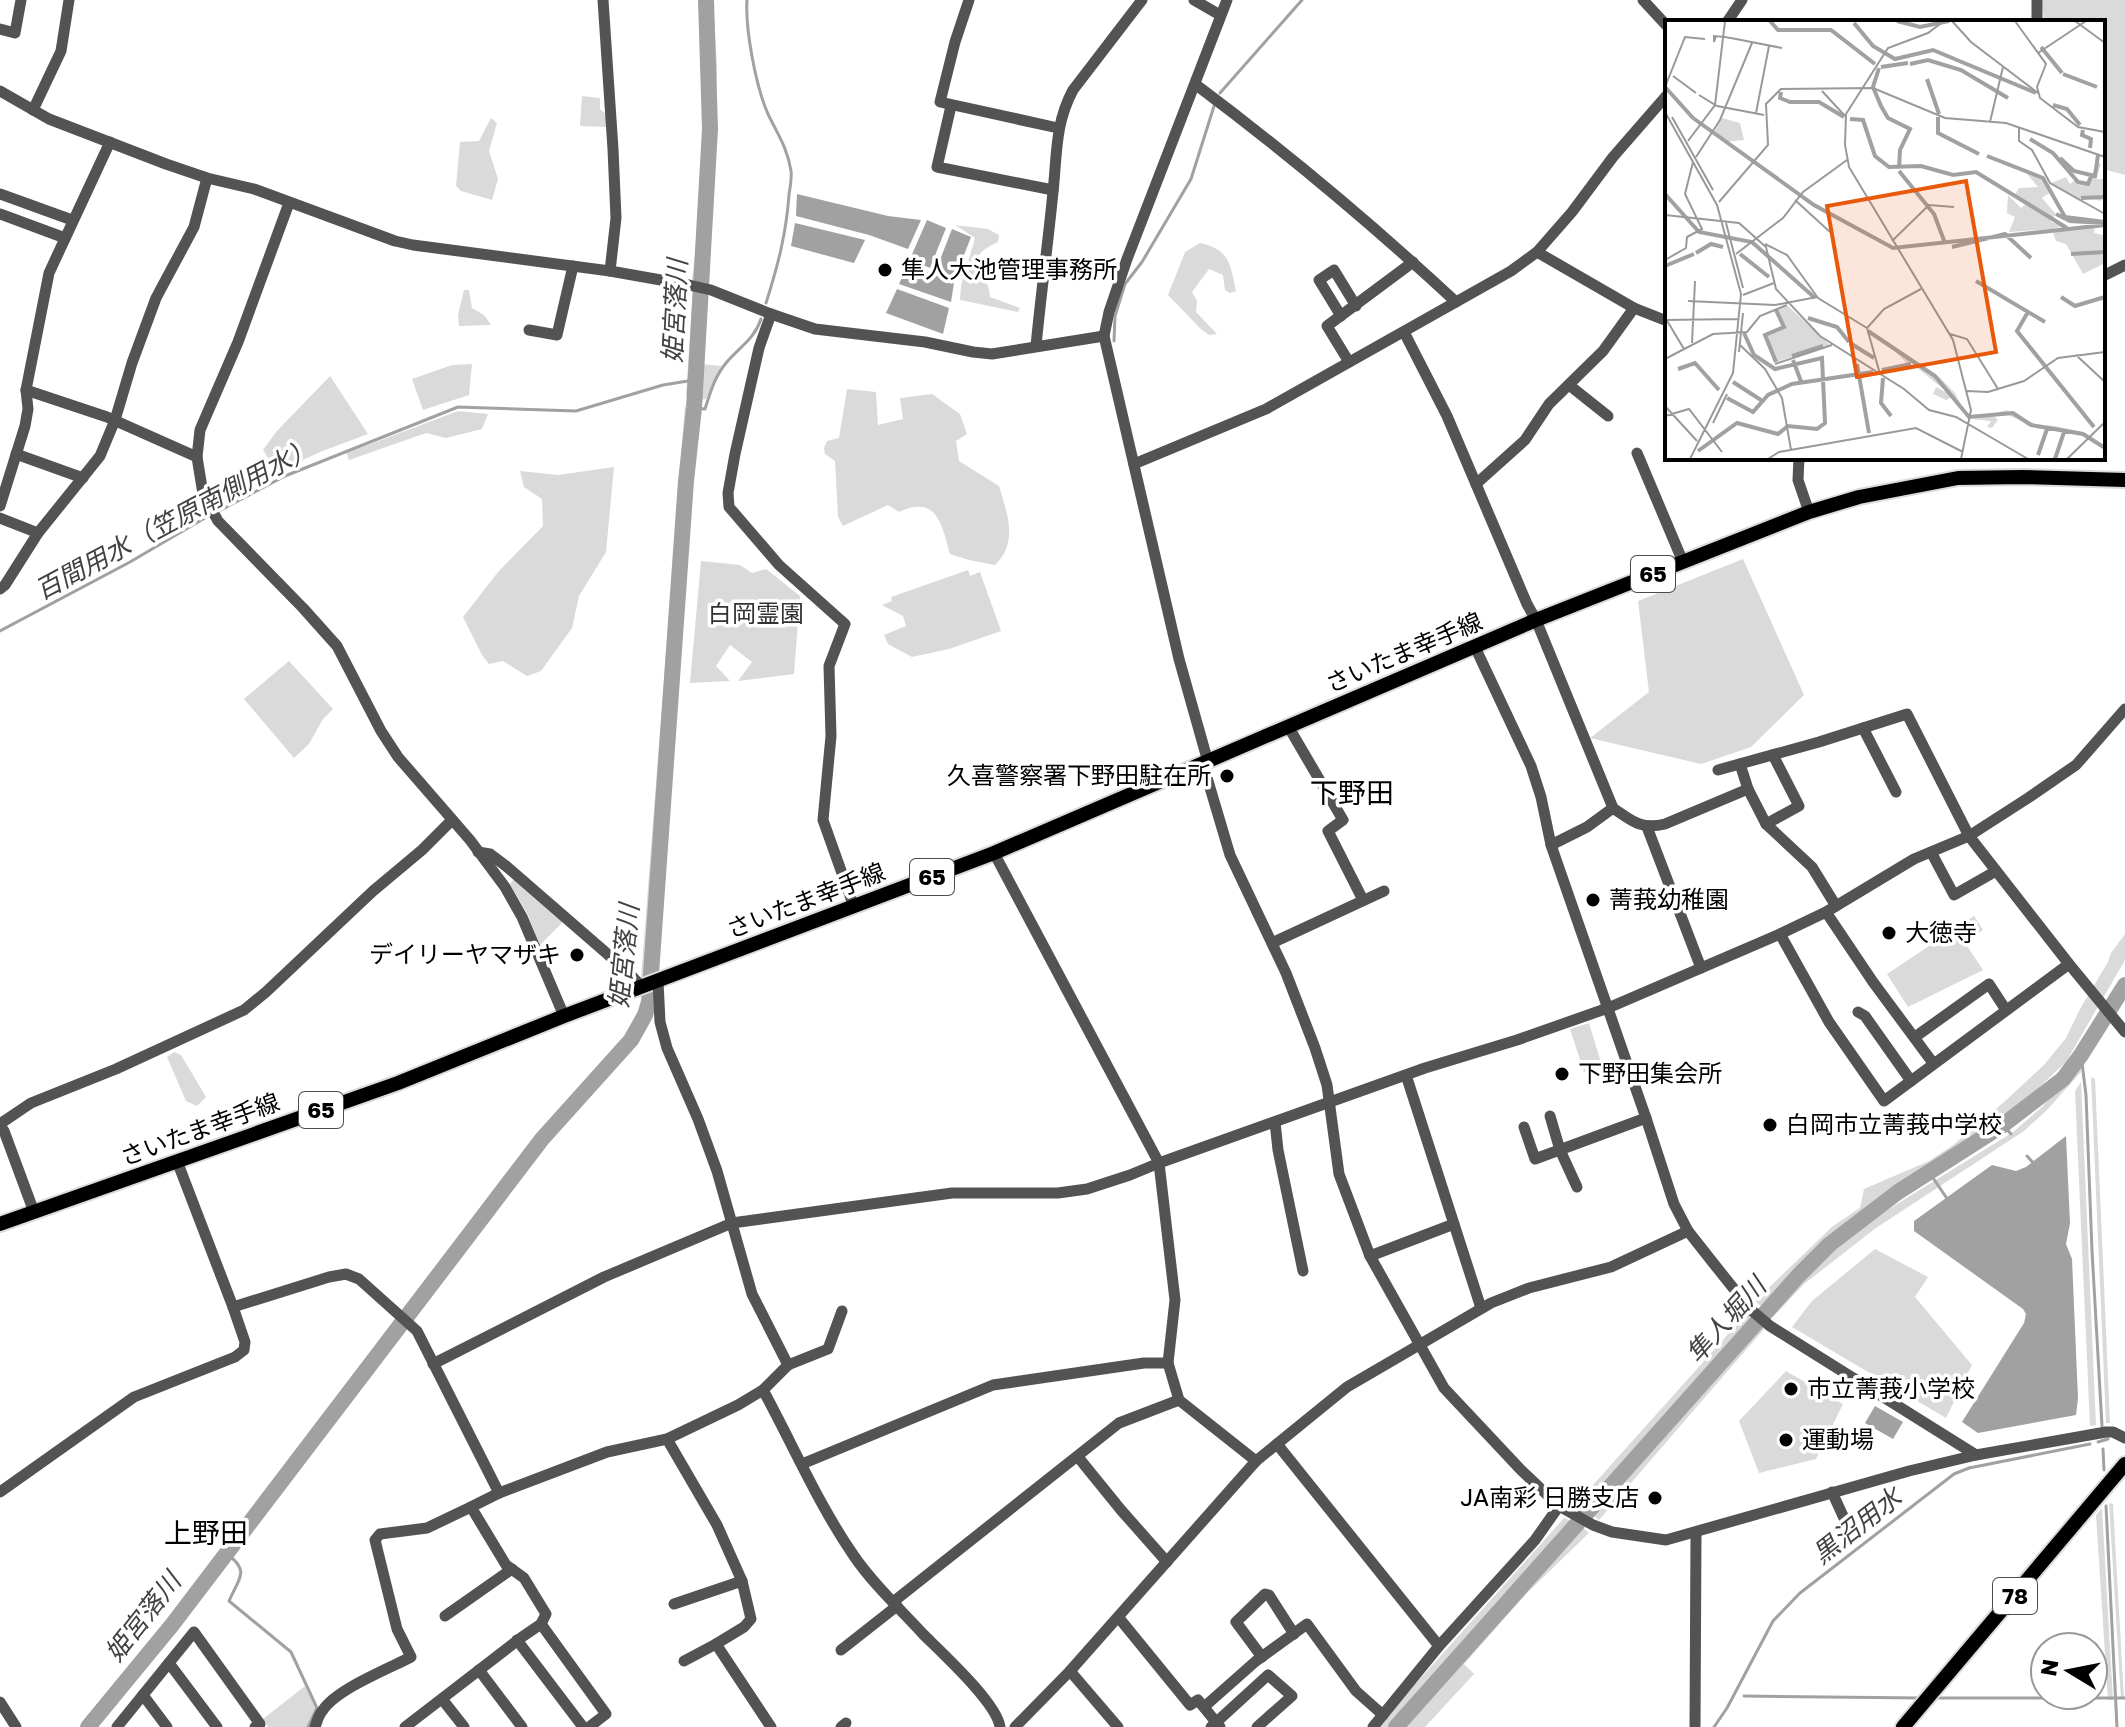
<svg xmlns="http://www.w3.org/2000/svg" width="2125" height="1727" viewBox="0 0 2125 1727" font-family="'Golos Text','Noto Sans JP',sans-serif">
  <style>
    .green { fill: #dadada }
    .water { fill: #a1a1a1 }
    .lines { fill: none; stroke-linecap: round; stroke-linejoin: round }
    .stream { stroke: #a1a1a1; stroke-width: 3 }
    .river { stroke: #a1a1a1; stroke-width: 16 }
    .major-casing { stroke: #dbdbdb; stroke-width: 18 }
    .minor { stroke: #535353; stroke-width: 11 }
    .major { stroke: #000; stroke-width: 14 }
    .poi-dot { fill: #000; stroke: #fff; stroke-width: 3 }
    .labels { text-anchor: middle; stroke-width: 7; stroke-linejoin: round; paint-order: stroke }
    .shield { fill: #fff; stroke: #4c4c4c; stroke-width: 2 }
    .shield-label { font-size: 22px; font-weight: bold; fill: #000 }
    .poi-label { font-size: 24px; fill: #000; stroke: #fff; text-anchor: start }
    .park-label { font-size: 24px; fill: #313131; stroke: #fff }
    .street-label { font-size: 24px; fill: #000; stroke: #fff }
    .water-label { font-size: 26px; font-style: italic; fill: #424242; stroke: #fff }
    .quarter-label { font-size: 28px; fill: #000; stroke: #fff }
    .inset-river { fill: none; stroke: #a1a1a1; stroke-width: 4 }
    .inset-road { fill: none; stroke: #999; stroke-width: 2 }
    .view { fill: #e8590c; fill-opacity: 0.15; stroke: #e8590c; stroke-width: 4 }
    .inset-edge { fill: none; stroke: #000; stroke-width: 4 }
  </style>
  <rect width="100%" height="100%" fill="#fff"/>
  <g class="green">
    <path d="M698 0H704C711 94 707 188 698 281L692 280C703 188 707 93 698 0Z"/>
    <polygon points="708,0 713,0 717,66 716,125 709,283 704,282 713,128 711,37"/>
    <polygon points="2042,0 2125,0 2125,175 2103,169 2103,22 2044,22"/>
    <polygon points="582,96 600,98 600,109 606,114 606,127 580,126"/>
    <polygon points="491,118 497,123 489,151 498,179 492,200 461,191 456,186 460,142 479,141"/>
    <path d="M955 225 988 229 999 235 998 242C955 262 990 272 990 297L1020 308 1018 312 960 300 961 286 975 238Z"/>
    <path d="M1200 243C1231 250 1230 265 1236 291L1230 293 1225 290 1223 275 1209 269 1192 292 1197 301 1196 312 1217 334 1209 335 1201 329 1168 295 1185 252Z"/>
    <polygon points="464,290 469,290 472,308 484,315 491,325 459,326 458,315"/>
    <polygon points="693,290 697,291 690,386 686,396"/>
    <polygon points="703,293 708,294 702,364 721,366 706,399 699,400 696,386"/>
    <polygon points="472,364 469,395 423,410 412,379 452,365"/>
    <polygon points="330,376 368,434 320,452 277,472 263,450 276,432"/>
    <path d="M847 389 876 392 878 425 903 419 900 398 932 394 960 414 967 434 956 441 959 461 999 486C1007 513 1019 542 995 565L969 560 950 554C942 525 937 494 899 512L888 505 843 526 838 517 835 461 825 454 824 448 827 441 839 438Z"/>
    <polygon points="685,405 689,414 647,976 641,978"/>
    <polygon points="458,411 488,414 482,429 446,438 426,433 349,460 347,453"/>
    <polygon points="614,467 606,552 579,596 572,628 541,671 527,676 503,661 489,664 482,655 463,617 498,572 543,526 542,499 524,487 520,471 558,475"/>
    <polygon points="1743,559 1804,695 1751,747 1701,764 1590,738 1649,692 1638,601"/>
    <polygon points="701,561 740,565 752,573 766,569 800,596 794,674 738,681 752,662 730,645 716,666 730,681 690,683"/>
    <polygon points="968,570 970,576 980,572 1001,631 949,649 912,657 888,644 884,635 906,626 903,616 882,605 892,601 891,597"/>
    <polygon points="289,661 333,709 323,719 309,744 294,758 244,699"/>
    <polygon points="513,880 516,881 563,922 540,945 527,913 510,884"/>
    <polygon points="1974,916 1983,930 1965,943 1983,970 1908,1007 1887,974"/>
    <polygon points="2125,934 2125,960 2066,1062 2018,1107 1954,1156 1866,1209 1810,1254 1761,1306 1755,1301 1833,1226 1860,1208 1864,1189 1929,1161 1953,1145 2003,1103 2044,1065 2066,1038 2080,1009 2108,962 2111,953"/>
    <polygon points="1589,1023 1602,1066 1584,1072 1570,1029"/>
    <polygon points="174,1052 181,1055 206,1097 197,1106 186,1101 167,1057"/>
    <polygon points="2080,1064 2081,1072 2047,1110 2024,1131 1876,1228 1804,1284 1773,1317 1769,1315 1830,1252 1873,1219 2013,1132 2042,1107"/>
    <polygon points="2091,1077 2095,1079 2110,1423 2106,1423"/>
    <polygon points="2081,1082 2096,1425 2090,1426 2075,1091"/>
    <polygon points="1875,1249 1928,1277 1915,1297 1972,1365 1946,1418 1792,1327 1812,1301"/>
    <polygon points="1748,1312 1752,1316 1583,1509 1576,1504"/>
    <polygon points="1760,1324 1764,1329 1599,1520 1592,1514"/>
    <polygon points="1786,1371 1843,1404 1816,1459 1759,1473 1739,1421"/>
    <polygon points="2109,1503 2113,1504 2124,1699 2121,1699"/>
    <polygon points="2102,1508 2113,1700 2108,1700 2096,1515"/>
    <polygon points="1564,1518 1571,1521 1388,1727 1377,1727"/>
    <polygon points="1581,1526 1589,1533 1529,1591 1464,1664 1474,1674 1425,1727 1401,1727"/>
    <polygon points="305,1686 316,1708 307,1727 268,1727 263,1719"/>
  </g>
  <g class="water">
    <polygon points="797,194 888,216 921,220 908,249 869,235 796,216"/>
    <polygon points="927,220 946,228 930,268 910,259"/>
    <polygon points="795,223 865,240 854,263 791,246"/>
    <polygon points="952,229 971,237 955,278 936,270"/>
    <polygon points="908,264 954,283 951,302 899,284"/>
    <polygon points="897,289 949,308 943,334 886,313"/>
    <polygon points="2066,1136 2070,1223 2066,1244 2072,1259 2078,1398 2076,1415 1978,1433 1962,1422 2024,1323 2026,1314 2023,1309 1914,1231 1914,1221 1992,1165 2016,1171 2026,1167"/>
    <polygon points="1875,1406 1903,1422 1893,1439 1865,1423"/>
  </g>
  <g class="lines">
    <g class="stream">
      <path d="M747 0C745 29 756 87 768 114 777 133 788 149 791 171 792 179 790 187 789 195 786 235 778 265 766 303"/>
      <polyline points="1220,93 1302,0"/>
      <polyline points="1114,341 1115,316 1125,284 1142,262 1191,179 1215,103"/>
      <path d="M694 408 705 409C710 393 715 376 726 363 739 347 754 340 761 319"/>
      <polyline points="217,512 285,476 458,407 576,411 663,385 694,380"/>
      <polyline points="0,631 130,562 210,515"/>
      <polyline points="2081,1055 2086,1095 2092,1251 2102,1426"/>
      <polyline points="2003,1125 2011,1134"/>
      <polyline points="2027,1156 2035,1165"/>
      <polyline points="1929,1172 1948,1200"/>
      <polyline points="2098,1442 2108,1439"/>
      <polyline points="2103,1449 2104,1470"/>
      <polyline points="2106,1506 2117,1727"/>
      <path d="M226 1553C250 1571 240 1576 229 1601L291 1652 317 1708 308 1727"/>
      <polyline points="1744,1696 1921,1698"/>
      <polyline points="1933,1698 2125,1698"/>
      <polyline points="1714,1727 1727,1708 1773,1621 1800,1593 1954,1474 1969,1468 2090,1444"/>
    </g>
    <g class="river">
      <polyline points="88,1727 172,1625 542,1139 631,1040 645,1015 649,1002 686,481 694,408 710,129 706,0"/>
      <polyline points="1396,1727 1798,1276 1830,1244 1898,1192 2003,1125 2063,1079 2081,1055 2125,985"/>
    </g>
    <g class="major-casing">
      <g id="major">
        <polyline points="0,1224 398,1083 564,1016 994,853 1536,620 1809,512 1859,497 1958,478 2022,477 2125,480"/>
        <polyline points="1903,1727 2125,1464"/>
      </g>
    </g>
    <g class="minor">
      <polyline points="603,0 613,149 616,218 610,271"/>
      <polyline points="969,0 955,42 940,102 1058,128"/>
      <polyline points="1194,0 1220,15"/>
      <polyline points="1643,0 1667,26"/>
      <polyline points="2037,0 2037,22"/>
      <polyline points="1727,22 1742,0"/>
      <polyline points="0,29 15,33 21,0"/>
      <path d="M1195 84C1286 152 1373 225 1456 302"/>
      <polyline points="0,91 49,119 166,164 207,178 254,189 395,241 413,245 610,271 689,285 711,290 771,314 815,329 925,342 973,352 992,354 1104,336"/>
      <polyline points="951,106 937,167 1053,190"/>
      <polyline points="33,110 61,51 69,0"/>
      <polyline points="110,142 49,273 26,390 107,417 197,457"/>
      <polyline points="0,194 72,220"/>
      <polyline points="289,203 238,342 200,430 197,457 203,494 218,521 303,608 337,646 381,731 398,757 470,840 505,887 522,917 564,1016"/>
      <polyline points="0,214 65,238"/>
      <polyline points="1537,252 1634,308 1667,321"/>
      <polyline points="2103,276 2125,265"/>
      <polyline points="771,314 759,348 735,454 728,493 729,507 779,565 845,624 829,666 831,736 823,820 854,907"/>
      <polyline points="1341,316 1319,280 1334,270 1356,306"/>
      <polyline points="529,330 557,335 573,266"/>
      <path d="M1404 332 1447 416 1527 604 1536 620 1613 808C1632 821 1641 830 1665 824L1748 789 1766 824 1812 867 1836 906"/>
      <path d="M1036 346C1041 294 1048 243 1053 192 1057 155 1055 123 1073 90L1142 0"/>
      <polyline points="1349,362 1327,326 1413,262"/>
      <polyline points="1569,385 1608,416"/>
      <polyline points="1637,453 1683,562"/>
      <polyline points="16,454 83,478"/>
      <polyline points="1799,458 1798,480 1809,512"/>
      <polyline points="1134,464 1266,409 1511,271 1537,252 1572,212 1613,157 1667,95"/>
      <polyline points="1476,484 1525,440 1549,404 1603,351 1634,308"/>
      <polyline points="0,506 25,426 28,409 26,390"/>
      <polyline points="0,518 38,533"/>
      <polyline points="0,589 5,585 38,533 100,456 115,420 132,363 156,298 194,227 207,178"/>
      <polyline points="1475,647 1531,766 1541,797 1551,845 1646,1118 1674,1204 1688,1231 1714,1264 1750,1309 1770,1326 1976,1455"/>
      <polyline points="1288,726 1343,820 1328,831 1363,900"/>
      <polyline points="1863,728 1896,792"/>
      <polyline points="1208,762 1179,659 1104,336 1109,312 1127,259 1227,0"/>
      <polyline points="1203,764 1230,855 1286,973 1315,1048 1327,1085 1339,1174 1370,1256 1444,1388 1521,1470 1559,1506 1593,1525 1612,1532 1666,1540 1909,1471 1976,1455 2106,1432 2113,1432 2125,1438"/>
      <polyline points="1740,764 1748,789"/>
      <polyline points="1718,770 1819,742 1907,714 1969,836 2069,964 2125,1032"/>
      <polyline points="1766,824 1799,806 1773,755"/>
      <polyline points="1647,827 1701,968"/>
      <polyline points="1551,845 1587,827 1613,808"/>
      <polyline points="478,852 490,854 506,866 627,971 642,987"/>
      <polyline points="1931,852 1954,895 1996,871"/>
      <polyline points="994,853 1159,1163 1175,1300 1168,1363 1179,1400 1256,1461"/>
      <polyline points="1826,912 1873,982 1933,1063"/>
      <polyline points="1780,934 1829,1022 1884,1101 2069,964"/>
      <polyline points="1272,943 1384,891"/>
      <polyline points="658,981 660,1022 667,1048 698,1119 717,1171 752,1294 788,1365"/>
      <polyline points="1858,1012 1865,1016 1911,1081"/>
      <polyline points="1915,1037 1989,984 2006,1010"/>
      <polyline points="1406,1075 1481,1308"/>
      <polyline points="1550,1116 1560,1150 1577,1187"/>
      <polyline points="1275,1122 1278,1150 1303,1271"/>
      <polyline points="0,1124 31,1103 116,1069 244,1010 266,992 373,891 422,850 452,820"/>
      <polyline points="0,1126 4,1131 34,1212"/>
      <polyline points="1524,1127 1535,1159 1646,1118"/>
      <polyline points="1370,1256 1454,1224"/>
      <polyline points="233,1307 329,1277 346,1274 359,1279 417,1331 499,1493"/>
      <polyline points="433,1364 604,1277 732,1223 952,1193 1058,1193 1087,1189 1130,1175 1159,1163 1425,1068 1517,1040 1608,1008 1780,934 1826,912 1914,859 1969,836 2028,798 2076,765 2125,709"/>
      <path d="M763 1390C793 1445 818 1504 854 1556 873 1584 900 1609 923 1634 941 1652 997 1703 1000 1727"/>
      <polyline points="667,1439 717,1525 742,1581 751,1619 744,1627 716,1644 771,1727"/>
      <polyline points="1277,1444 1439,1646"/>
      <polyline points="1078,1457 1121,1510 1167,1562"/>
      <polyline points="802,1464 993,1385 1144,1363 1168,1363"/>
      <polyline points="0,1492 134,1397 235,1357 244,1350 245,1342 233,1307 177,1161"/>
      <polyline points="1832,1492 1849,1529"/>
      <polyline points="893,1602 1119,1423 1179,1400"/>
      <polyline points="674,1604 742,1581"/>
      <polyline points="445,1616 512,1569"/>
      <polyline points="1119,1618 1190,1705 1198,1700 1220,1727"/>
      <polyline points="541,1624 606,1714 589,1727"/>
      <polyline points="517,1640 583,1727"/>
      <polyline points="841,1650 897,1606"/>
      <polyline points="1262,1657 1236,1622 1265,1594 1269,1595 1294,1634"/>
      <polyline points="684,1661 716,1644"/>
      <polyline points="169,1663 217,1727"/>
      <polyline points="479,1670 522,1727"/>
      <polyline points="1070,1671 1118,1727"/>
      <polyline points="143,1695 167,1727"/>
      <polyline points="442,1699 464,1727"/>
      <polyline points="0,1702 16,1727"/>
      <polyline points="1204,1707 1256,1661 1307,1624 1356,1691 1383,1715"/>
      <polyline points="117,1727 194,1632 260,1724 255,1727"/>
      <path d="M315 1727C317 1721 319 1714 323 1710 337 1689 388 1669 411 1657L397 1629 375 1540 380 1534 427 1528 471 1507"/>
      <polyline points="405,1727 522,1637 541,1624 546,1614 524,1578 506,1565 471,1507 499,1493 607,1452 667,1439 738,1405 763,1390 788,1365 828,1349 842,1311"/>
      <polyline points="841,1727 846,1723"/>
      <polyline points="1015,1727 1070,1671 1256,1461 1347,1387 1491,1303 1529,1288 1611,1267 1688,1231"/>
      <polyline points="1211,1727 1268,1675 1292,1696 1257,1727"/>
      <polyline points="1373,1727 1439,1646 1535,1540 1559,1506"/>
      <polyline points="1695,1727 1696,1533"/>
    </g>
    <use href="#major" class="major"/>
  </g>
  <g class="poi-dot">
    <circle cx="885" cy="270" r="8"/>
    <circle cx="1227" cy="776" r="8"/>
    <circle cx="1593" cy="900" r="8"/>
    <circle cx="1889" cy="933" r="8"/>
    <circle cx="577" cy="955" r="8"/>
    <circle cx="1562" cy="1074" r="8"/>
    <circle cx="1770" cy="1125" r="8"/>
    <circle cx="1791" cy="1389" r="8"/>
    <circle cx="1786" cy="1440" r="8"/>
    <circle cx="1655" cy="1498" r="8"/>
  </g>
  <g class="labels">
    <g class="shield">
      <rect x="1631" y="556" width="44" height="36" rx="6"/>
      <rect x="910" y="859" width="44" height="36" rx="6"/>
      <rect x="299" y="1092" width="44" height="36" rx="6"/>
      <rect x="1993" y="1578" width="44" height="36" rx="6"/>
    </g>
    <g class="shield-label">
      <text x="1653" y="582">65</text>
      <text x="932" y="885">65</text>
      <text x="321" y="1118">65</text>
      <text x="2015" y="1604">78</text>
    </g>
    <g class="poi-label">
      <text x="901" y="278">隼人大池管理事務所</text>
      <text x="1211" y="784" text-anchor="end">久喜警察署下野田駐在所</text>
      <text x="1609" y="908">菁莪幼稚園</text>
      <text x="1905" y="941">大徳寺</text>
      <text x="561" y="963" text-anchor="end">デイリーヤマザキ</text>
      <text x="1578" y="1082">下野田集会所</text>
      <text x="1786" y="1133">白岡市立菁莪中学校</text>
      <text x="1807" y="1397">市立菁莪小学校</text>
      <text x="1802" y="1448">運動場</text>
      <text x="1639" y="1506" text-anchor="end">JA南彩 日勝支店</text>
    </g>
    <g class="park-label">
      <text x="756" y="622">白岡霊園</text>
    </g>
    <g class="street-label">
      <text transform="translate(1404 653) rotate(-23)" y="8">さいたま幸手線</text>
      <text transform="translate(806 901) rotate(-21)" y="8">さいたま幸手線</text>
      <text transform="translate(200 1130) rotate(-20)" y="8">さいたま幸手線</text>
    </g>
    <g class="water-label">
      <text transform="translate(675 311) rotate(-87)" y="9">姫宮落川</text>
      <text transform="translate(175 519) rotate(-28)" y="9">百間用水（笠原南側用水）</text>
      <text transform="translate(624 956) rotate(-84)" y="9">姫宮落川</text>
      <text transform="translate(1726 1320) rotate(-48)" y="9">隼人堀川</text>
      <text transform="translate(1857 1526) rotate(-38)" y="9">黒沼用水</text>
      <text transform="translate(143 1617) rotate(-52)" y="9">姫宮落川</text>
    </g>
    <g class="quarter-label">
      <text x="1352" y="803">下野田</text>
      <text x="206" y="1543">上野田</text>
    </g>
  </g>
  <g transform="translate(1665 20)">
    <rect width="440" height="440" fill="#fff"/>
    <path d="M57 98 75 103 79 120 60 122 49 113ZM432 143 436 144 431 159H440V177L435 181 417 176 414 181 386 163 401 157 405 164 410 160 423 164ZM362 154 378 159 388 171 377 178 391 194 385 201 399 207 389 208 391 212 420 205H430L429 213 438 215 440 206V243L418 254 401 224 391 221 387 209 344 212 350 197 342 193 343 175 356 188 361 184 344 173 349 176 354 168 373 167ZM123 286 165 325 111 342 100 315 119 307 111 290ZM220 322 274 357 290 373 302 397 287 377 281 380 268 374 271 367 286 375 246 343 216 351 242 343ZM342 390 370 404 390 406 417 412 424 416 371 408 341 394 329 396 333 400 327 408 322 407 326 401 307 399Z" fill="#dadada"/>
    <path class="inset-river" d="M105 1 113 10H166L210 44M232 1 255 7 284 1M189 3 208 26 230 39 268 30 371 73M376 27 397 53M245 44 263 40 296 50 343 78M216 47 243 43M214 48 208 67 216 86 223 98 245 109 235 130 234 149M398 54 432 67M262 59 274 94M1 68 28 98M116 72 115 78 125 82H154L179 97M388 85 402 89 415 105M273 97V113L314 134M28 98 149 185 228 228 440 205M185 99 198 100 210 136 224 147 256 146 288 155 311 152 402 208M418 110 417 115 426 119 425 128M365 119 388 133 413 162 423 164 427 154M322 136 378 158 400 197 440 202M395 138 409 151 430 156 433 135M234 151 269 194 280 223M0 174 34 212 87 222 150 278M416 178 440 177M391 194 405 201 439 203M287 227 340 214 366 238M31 233 46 224 58 227M75 234 104 257M406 234 440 232M0 246 29 234M311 261 380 302M396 277 410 286 440 277M363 292 352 311 429 407M143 298 172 307 184 322M203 311 270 356 304 397 348 393 366 405 418 414 440 428M185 323 209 338M127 336 158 326M128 340 137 364M111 342 100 315 119 307 111 290M192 344 204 413M13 349 30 343 54 370M217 350 246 344M218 358 216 383 226 396M68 362 96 380M62 378 88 392 103 375 127 364 208 352M33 431 72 403 113 414 123 406 152 409 160 403 157 338 110 349 89 335 79 313M373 435 382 409M390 439 399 412"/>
    <path class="inset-road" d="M279 1 263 13 223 28 181 94 180 125 184 147 288 320 306 390 296 439M287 1 306 22 373 73M350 1 381 44 372 67 375 78 413 107 440 112M410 1 440 23M51 16 49 22V16L60 17 71 19 117 28M373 33 421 1M8 56 31 73M0 67 20 17 40 19M157 71 180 96M34 75 52 86 99 95M0 92 52 185 76 274 68 353 25 439M91 93 104 26M7 97 48 170M325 102 338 47M354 108V121L367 130 385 163 440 194M23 121 50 85 60 1M31 137 55 100 87 23M130 180 165 212M54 182 103 125 101 84 116 69 208 68 280 98 341 103 440 137M0 195 74 203 101 227 111 269 155 316 239 369 264 390 291 397 363 439M61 203 78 268M227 221 264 185 289 187M100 224 122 235 153 278 202 308M71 234 118 198 138 172 182 140M0 240 21 228 22 217 37 209 20 174 28 142M78 275 109 263M23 281 110 285 152 277M1 299 19 329M0 300 73 299M285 314 302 319 333 369M27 323 30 261M75 325 100 349 117 378 126 430M74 332 78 293M411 335 440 362M0 339 48 314 82 312 95 296 122 285M110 344 167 325M215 354 202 308 219 289 256 269M302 371 323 372 359 361 393 338 440 332M0 386 32 421M0 396 24 389 57 432M48 403 62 374M103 439 114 432 251 408 298 432M402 439 440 402"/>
    <path class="view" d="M301 161 331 332 192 357 162 186Z"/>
    <rect width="440" height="440" class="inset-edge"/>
  </g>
  <g transform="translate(2069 1671) rotate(280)"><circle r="38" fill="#ffffff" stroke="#999999" stroke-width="2"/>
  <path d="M0-6L14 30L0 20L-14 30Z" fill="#000000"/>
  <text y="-12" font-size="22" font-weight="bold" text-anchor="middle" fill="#000000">N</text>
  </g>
</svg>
